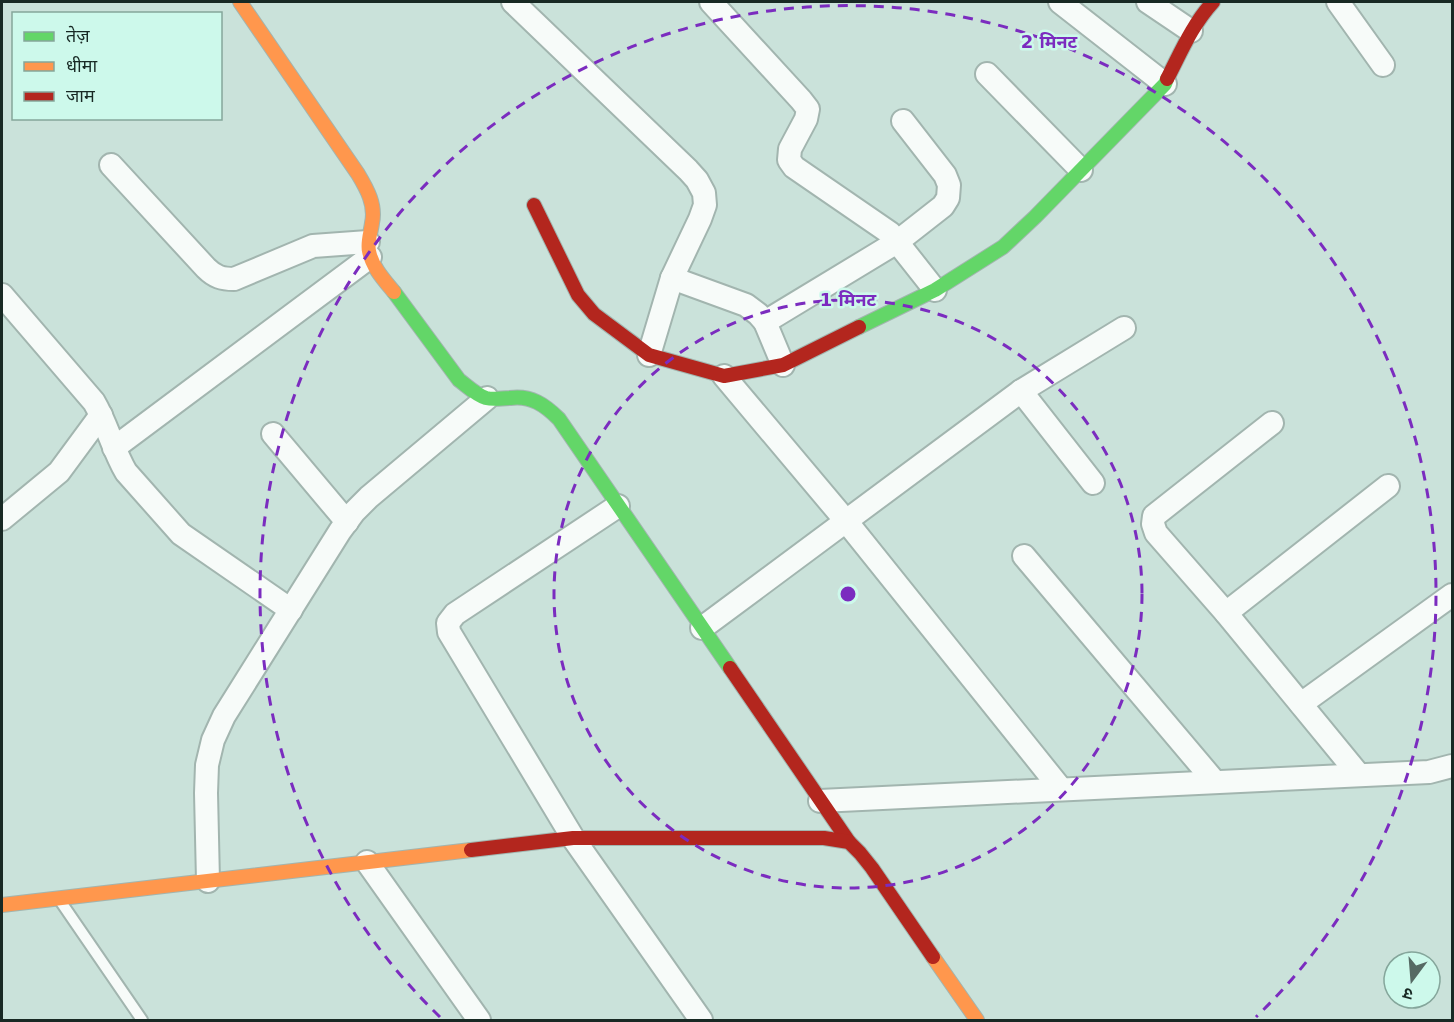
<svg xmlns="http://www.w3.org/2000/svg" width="1454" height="1022" viewBox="0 0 1454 1022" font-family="'DejaVu Sans','Noto Sans Devanagari',sans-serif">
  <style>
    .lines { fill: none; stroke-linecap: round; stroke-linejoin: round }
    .lane-casing { stroke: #a2b5af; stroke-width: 14 }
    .street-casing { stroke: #a2b5af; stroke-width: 26 }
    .fast-casing { stroke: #a2b5af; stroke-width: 16 }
    .slow-casing { stroke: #a2b5af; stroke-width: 16 }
    .jam-casing { stroke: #a2b5af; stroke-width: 16 }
    .lane { stroke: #f7fbf9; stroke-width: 10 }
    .street { stroke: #f7fbf9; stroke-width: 22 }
    .fast { stroke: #63d668; stroke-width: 14 }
    .slow { stroke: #ff974d; stroke-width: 14 }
    .jam { stroke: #b3261e; stroke-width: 14 }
    .ring { fill: none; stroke: #7b2cbf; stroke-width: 3; stroke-dasharray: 10 8 }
    .centre { fill: #7b2cbf; stroke: #cdf9eb; stroke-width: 3 }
    .ring-label { font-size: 18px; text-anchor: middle; font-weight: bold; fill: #7b2cbf; stroke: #cdf9eb; stroke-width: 5; stroke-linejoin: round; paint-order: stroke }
  </style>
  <rect width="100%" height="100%" fill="#cae2da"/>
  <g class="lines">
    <g class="lane-casing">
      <polyline id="lane" points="61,902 142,1020"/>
    </g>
    <g class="street-casing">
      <g id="street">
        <polyline points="513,2 688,170 697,180 704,193 705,205 700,219 672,278 649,355"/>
        <polyline points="711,2 801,100 808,109 806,119 790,149 789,160 794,167 890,233 935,290"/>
        <polyline points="1060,2 1165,84"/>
        <polyline points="1148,2 1191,31"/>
        <polyline points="1338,2 1383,65"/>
        <polyline points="987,74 1081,170"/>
        <path d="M111 165 206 268C215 277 222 279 234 279L313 246 368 242"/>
        <polyline points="672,278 746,305 758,314 765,322 783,365"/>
        <path d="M2 295 94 402C107 424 113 450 126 472L181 534 291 610"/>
        <polyline points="765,322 897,242 943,206 948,198 949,185 945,175 903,121"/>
        <polyline points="724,376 846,521 1061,789"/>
        <polyline points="1021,391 1093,483"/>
        <polyline points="1272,423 1154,516 1153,524 1156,533 1226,613 1359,775"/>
        <polyline points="273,434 347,522"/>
        <polyline points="114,448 370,257"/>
        <polyline points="618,506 455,614 448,623 449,632 573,838 701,1020"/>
        <polyline points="2,519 59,472 101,415"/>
        <polyline points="1024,556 1215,782"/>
        <polyline points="1226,613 1388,486"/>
        <polyline points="702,628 1021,391 1124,328"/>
        <polyline points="1301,704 1452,595"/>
        <polyline points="820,801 1429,772 1452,766"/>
        <polyline points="367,862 479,1020"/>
        <polyline points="208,881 206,793 207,765 213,740 224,716 340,531 354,512 369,497 487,398"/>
      </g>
    </g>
    <g class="fast-casing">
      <g id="fast">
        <path d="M394 292 459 380C467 386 476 395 486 398 494 400 502 398 510 398 531 395 545 405 559 419L730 668"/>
        <polyline points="859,327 935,290 1003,247 1035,217 1165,84 1167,79"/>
      </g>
    </g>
    <g class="slow-casing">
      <g id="slow">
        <path d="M240 2 358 174C367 189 376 205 372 223 371 232 367 242 369 251 372 267 384 280 394 292"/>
        <polyline points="2,905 471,850"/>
        <polyline points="933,957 977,1020"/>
      </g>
    </g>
    <g class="jam-casing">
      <g id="jam">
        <path d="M1167 79C1181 52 1192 25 1213 2"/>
        <polyline points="534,205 578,295 594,314 649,355 724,376 783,365 859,327"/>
        <polyline points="730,668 849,842"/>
        <polyline points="471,850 573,838 824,838 849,842 860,853 872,868 933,957"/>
      </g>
    </g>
    <use href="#lane" class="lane"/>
    <use href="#street" class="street"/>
    <use href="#fast" class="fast"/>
    <use href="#slow" class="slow"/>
    <use href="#jam" class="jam"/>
  </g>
  <g class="ring">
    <circle cx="848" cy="594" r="294"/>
    <path d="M440 1017A588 588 0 1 1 1256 1017"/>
  </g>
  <circle cx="848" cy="594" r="9" class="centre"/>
  <g class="ring-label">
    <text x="1049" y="48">2 मिनट</text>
    <text x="848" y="306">1 मिनट</text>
  </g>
  <rect width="1454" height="1022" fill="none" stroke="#182924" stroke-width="6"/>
  <rect x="12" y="12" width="210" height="108" fill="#cdf9eb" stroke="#85a69b" stroke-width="1.5"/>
  <rect x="24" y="32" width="30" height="9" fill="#63d668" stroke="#85a69b" stroke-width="1.5"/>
  <text x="66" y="42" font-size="18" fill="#182924">तेज़</text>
  <rect x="24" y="62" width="30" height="9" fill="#ff974d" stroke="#85a69b" stroke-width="1.5"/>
  <text x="66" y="72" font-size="18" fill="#182924">धीमा</text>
  <rect x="24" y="92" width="30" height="9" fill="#b3261e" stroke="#85a69b" stroke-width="1.5"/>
  <text x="66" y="102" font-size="18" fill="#182924">जाम</text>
  <g transform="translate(1412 980) rotate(196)"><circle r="28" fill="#cdf9eb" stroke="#85a69b" stroke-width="1.5"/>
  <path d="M0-4.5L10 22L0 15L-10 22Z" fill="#566a64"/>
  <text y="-9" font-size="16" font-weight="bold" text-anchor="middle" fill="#182924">उ</text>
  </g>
</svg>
